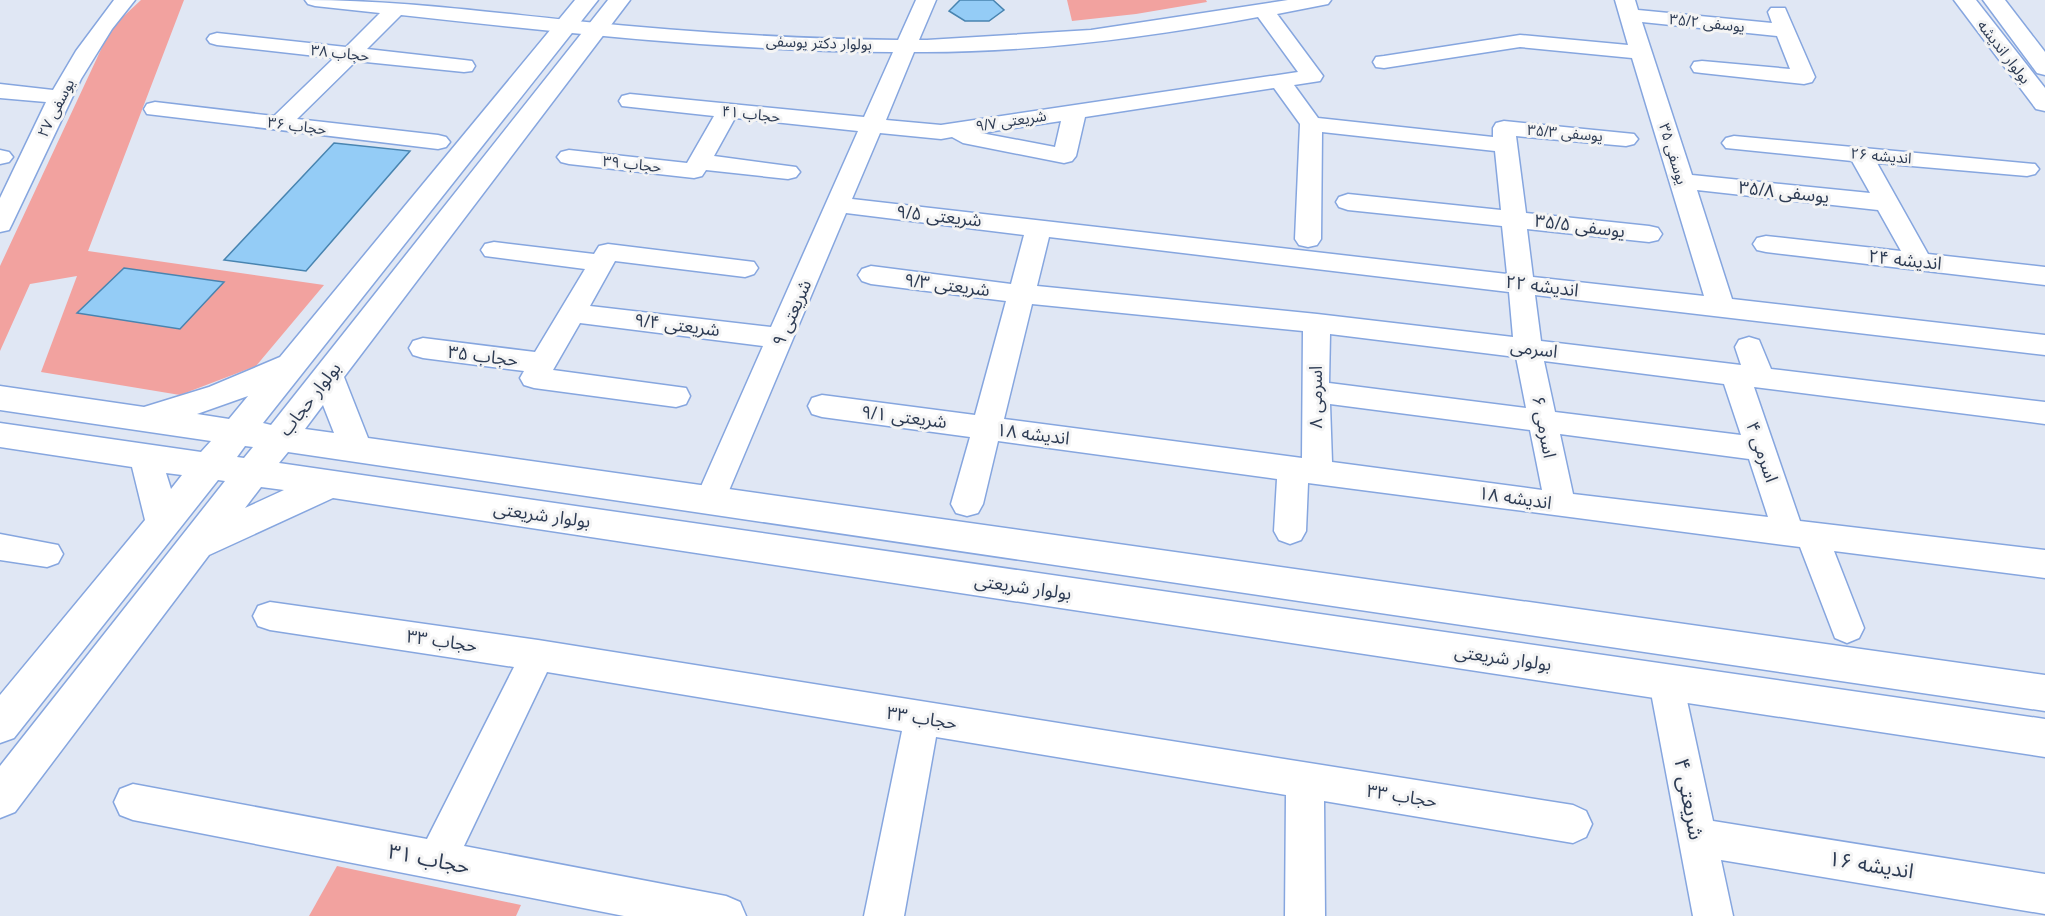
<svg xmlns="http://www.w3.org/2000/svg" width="2045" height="916" viewBox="0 0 2045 916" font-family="Arial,'Noto Sans Arabic',sans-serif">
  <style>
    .green { fill: #f2a29f }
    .building { fill: #94ccf6; stroke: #4884b0; stroke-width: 1.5 }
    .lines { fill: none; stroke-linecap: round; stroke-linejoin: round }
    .minor-casing { stroke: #86a6df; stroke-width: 3 }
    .major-casing { stroke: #86a6df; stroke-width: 3 }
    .minor { fill: #fff; fill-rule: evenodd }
    .major { fill: #fff; fill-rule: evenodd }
    .labels { text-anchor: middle; stroke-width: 6; stroke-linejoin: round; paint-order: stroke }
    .far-street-label { font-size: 15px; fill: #2d3b53; stroke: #f4f4f4 }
    .street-label { font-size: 18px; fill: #2d3b53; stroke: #f4f4f4 }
    .near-street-label { font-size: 21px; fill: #2d3b53; stroke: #f4f4f4 }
  </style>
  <rect width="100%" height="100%" fill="#e0e7f4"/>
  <g class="green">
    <polygon points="141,0 184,0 88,251 324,285 256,366 180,395 41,372 77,276 30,284 0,351 0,266 111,28"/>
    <polygon points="1067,0 1206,0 1207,2 1136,14 1072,21"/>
    <polygon points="337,866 521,905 516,916 309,916"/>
  </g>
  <g class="building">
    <polygon points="960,0 993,0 1004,10 989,21 965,21 949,11"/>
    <polygon points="334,143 410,151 306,271 224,260"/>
    <polygon points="124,268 224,282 180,329 77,313"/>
  </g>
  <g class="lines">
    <g class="minor-casing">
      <g id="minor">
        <polygon points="114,0 135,0 112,29 81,79 12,224 9,230 0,232 0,198 46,102 0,98 0,84 53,90 76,51"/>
        <path d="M305 0C396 0 486 12 576 21 684 32 791 39 898 40L916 0H936L919 40H927L1091 30 1288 0H1331L1328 4 1277 14 1323 76 1320 81 1294 85 1318 118 1493 137V128L1496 123 1504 121 1634 134 1638 139 1634 144 1626 146 1516 136 1526 213 1649 226 1658 228 1662 234 1658 240 1649 242 1527 229 1533 277 1704 296 1632 58 1520 47 1384 68 1376 67 1373 62 1376 57 1384 56 1520 35 1628 45 1615 0H1635L1638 10 1772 23 1768 12 1771 8H1785L1815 77 1812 82 1804 84 1702 73 1694 72 1691 67 1694 62 1702 61 1790 69 1777 36 1642 22 1692 175 1870 193 1852 161 1726 148 1722 143 1726 138 1734 136 2035 164 2039 169 2035 174 2027 176 1877 163 1928 254 2045 267V285L1766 252 1757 250 1753 244 1757 238 1766 236 1901 251 1878 210 1697 190 1732 299 2045 335V355L1535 295 1541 341 1741 365 1735 347 1739 340 1749 337 1759 340 1771 369 2045 402V424L1754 387 1800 521 2045 550V578L1834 551 1864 628 1859 638 1847 643 1835 638 1800 547 1308 483 1306 531 1301 540 1290 544 1279 540 1274 531 1277 479 998 441 983 504 978 513 967 516 956 513 951 504 970 437 822 417 812 414 808 406 812 398 822 395 975 415 1006 301 871 284 862 281 858 275 862 269 871 266 1011 284 1024 235 846 213 725 500 721 509 710 512 699 509 695 500 763 346 580 323 553 370 686 388 690 396 686 404 676 407 534 388 524 385 520 378 524 371 423 358 413 355 409 348 413 341 423 338 535 352 585 269 485 256 481 250 485 244 494 242 594 254 599 246 608 244 754 262 758 268 754 274 745 277 615 261 590 306 771 327 858 131 735 118 714 156 796 167 800 172 796 177 788 179 706 170 702 176 694 178 569 164 561 162 557 157 561 152 569 150 687 163 714 116 622 106 619 101 622 96 630 94 864 117 893 52C728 51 565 33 401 15L367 49 464 60 472 61 475 66 472 71 464 72 356 61 297 119 438 135 446 137 450 142 446 147 438 149 147 114 144 109 147 104 155 102 274 116 334 58 217 45 210 43 207 39 210 35 217 33 346 47 380 13 315 6 308 4ZM1258 17 1298 72 941 125 886 120 914 52C1030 53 1145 38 1258 17ZM1274 88 1300 124 1295 239 1299 245 1308 247 1317 245 1321 239 1322 132 1495 151 1501 210 1348 194 1339 197 1336 202 1339 207 1348 210 1502 226 1507 274 852 199 880 133 941 139 952 137 963 143 1064 163 1072 161 1076 156 1085 117ZM1061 121 1055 147 981 133ZM1049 237 1509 292 1513 337 1317 314 1037 286ZM1032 304 1303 331 1302 458 1004 419ZM1330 334 1516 357 1526 408 1329 383ZM1544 361 1724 384 1741 435 1555 412ZM1330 404 1530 430 1542 490 1332 462ZM1560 434 1749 459 1768 517 1573 494Z"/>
        <polygon points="0,150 9,152 13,157 9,162 0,164"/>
        <polygon points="0,534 58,545 63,554 58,563 47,567 0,560"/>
        <polygon points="270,602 538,640 1573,805 1586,811 1592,824 1586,837 1573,843 1324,801 1325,916 1285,916 1286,795 936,737 904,916 864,916 902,731 547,672 464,846 726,896 740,902 746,916 624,916 133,820 120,815 114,802 120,789 133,784 427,839 514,667 270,630 258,626 253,616 258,606"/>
        <polygon points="1666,666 1678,671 1683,682 1713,821 2045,874 2045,914 1721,860 1733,916 1693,916 1649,682 1654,671"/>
      </g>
    </g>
    <g class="major-casing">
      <g id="major">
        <path d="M575 0H598L263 423 271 425 608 0H630L344 377 368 438 2045 675V711L288 452 279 463 2045 719V757L333 498 209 555 15 812 0 818V766L225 481 218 480 14 738 0 743V695L145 520 132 467 0 447V423L201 452 211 441 0 410V386L144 407 209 387 280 357ZM248 396 229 419 197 414ZM323 405 334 433 305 429ZM245 446 253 447 244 458 237 457ZM166 473 182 475 171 489ZM261 487 284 490 245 508Z"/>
        <polygon points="1954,0 1976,0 2045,88 2045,111 2036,109"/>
        <polygon points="1983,0 2005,0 2045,52 2045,75 2037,73"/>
      </g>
    </g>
    <use href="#minor" class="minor"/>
    <use href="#major" class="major"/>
  </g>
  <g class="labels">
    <g class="far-street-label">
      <text transform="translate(1707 23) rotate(6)" y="5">یوسفی ۳۵/۲</text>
      <text transform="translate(819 43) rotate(2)" y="5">بولوار دکتر یوسفی</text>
      <text transform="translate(2004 52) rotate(52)" y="5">بولوار اندیشه</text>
      <text transform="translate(340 53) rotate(6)" y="5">حجاب ۳۸</text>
      <text transform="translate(56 108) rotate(-63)" y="5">یوسفی ۲۷</text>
      <text transform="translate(751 114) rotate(6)" y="5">حجاب ۴۱</text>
      <text transform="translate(1011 121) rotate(-9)" y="5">شریعتی ۹/۷</text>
      <text transform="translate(297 126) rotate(7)" y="5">حجاب ۳۶</text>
      <text transform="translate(1565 133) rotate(5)" y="5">یوسفی ۳۵/۳</text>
      <text transform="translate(1673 154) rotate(73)" y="5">یوسفی ۳۵</text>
      <text transform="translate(1881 156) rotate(5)" y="5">اندیشه ۲۶</text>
      <text transform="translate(632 164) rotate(6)" y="5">حجاب ۳۹</text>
    </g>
    <g class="street-label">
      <text transform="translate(1784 192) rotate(6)" y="6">یوسفی ۳۵/۸</text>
      <text transform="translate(939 216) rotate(6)" y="6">شریعتی ۹/۵</text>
      <text transform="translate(1580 226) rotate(7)" y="6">یوسفی ۳۵/۵</text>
      <text transform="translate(1905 260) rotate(6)" y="6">اندیشه ۲۴</text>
      <text transform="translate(947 285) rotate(7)" y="6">شریعتی ۹/۳</text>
      <text transform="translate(1542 286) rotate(7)" y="6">اندیشه ۲۲</text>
      <text transform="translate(792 313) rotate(-66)" y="6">شریعتی ۹</text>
      <text transform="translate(677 325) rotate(7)" y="6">شریعتی ۹/۴</text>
      <text transform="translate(1534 349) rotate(7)" y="6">اسرمی</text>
      <text transform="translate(483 356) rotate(7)" y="6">حجاب ۳۵</text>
      <text transform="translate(1316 397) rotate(-90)" y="6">اسرمی ۸</text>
      <text transform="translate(310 399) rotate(-52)" y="6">بولوار حجاب</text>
      <text transform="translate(904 417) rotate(7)" y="6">شریعتی ۹/۱</text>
      <text transform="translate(1544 427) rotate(79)" y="6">اسرمی ۶</text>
      <text transform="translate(1033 434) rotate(7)" y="6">اندیشه ۱۸</text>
      <text transform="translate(1762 452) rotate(71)" y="6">اسرمی ۴</text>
      <text transform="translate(1515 498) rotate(8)" y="6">اندیشه ۱۸</text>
      <text transform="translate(542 515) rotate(8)" y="6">بولوار شریعتی</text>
      <text transform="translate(1023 587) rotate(8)" y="6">بولوار شریعتی</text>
      <text transform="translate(442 641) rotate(8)" y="6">حجاب ۳۳</text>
      <text transform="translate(1503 658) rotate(8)" y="6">بولوار شریعتی</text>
      <text transform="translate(922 718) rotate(9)" y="6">حجاب ۳۳</text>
      <text transform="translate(1402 796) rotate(9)" y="6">حجاب ۳۳</text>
    </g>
    <g class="near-street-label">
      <text transform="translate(1689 799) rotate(79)" y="7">شریعتی ۴</text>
      <text transform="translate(429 859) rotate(11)" y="7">حجاب ۳۱</text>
      <text transform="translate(1871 865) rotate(9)" y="7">اندیشه ۱۶</text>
    </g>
  </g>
</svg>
